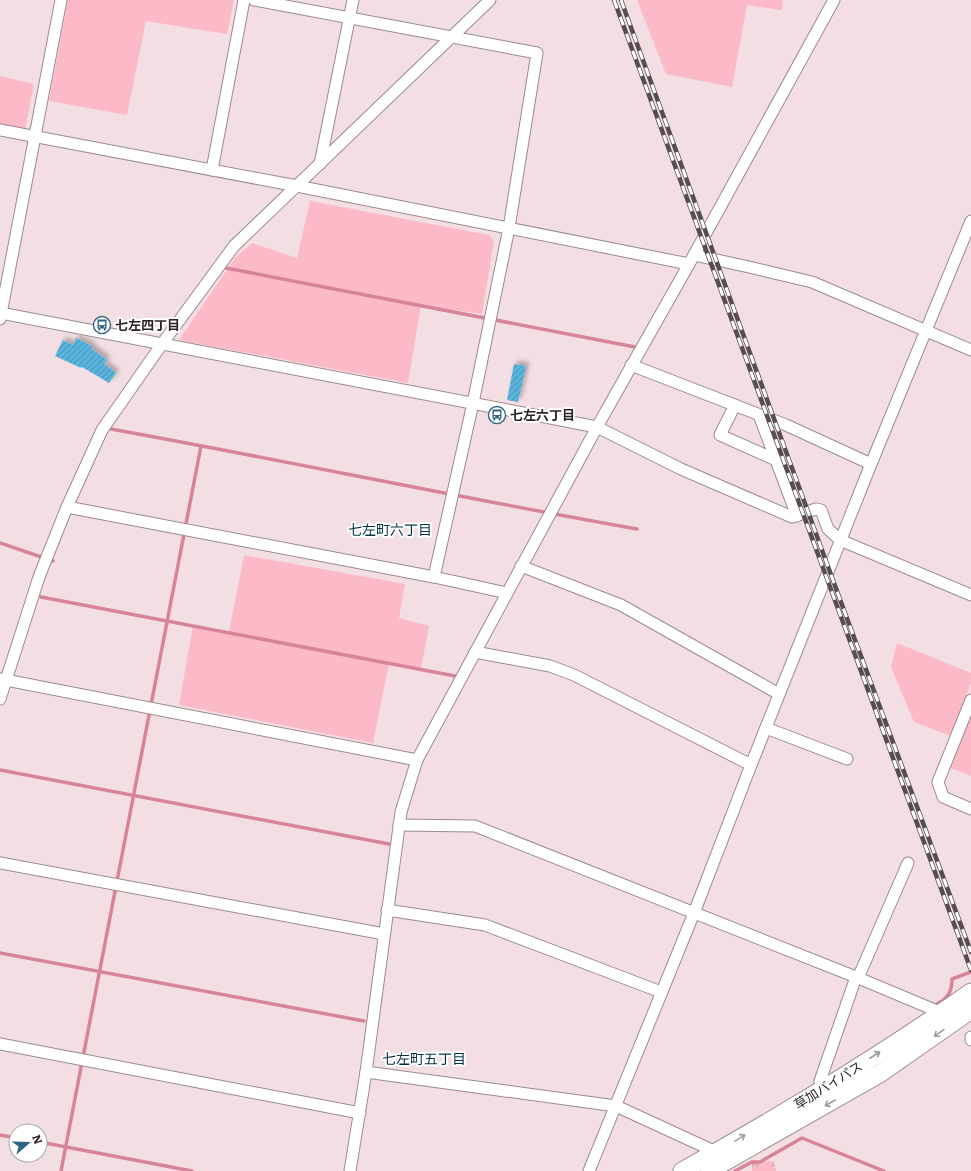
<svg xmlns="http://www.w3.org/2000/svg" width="971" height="1171" viewBox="0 0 971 1171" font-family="Literata,'Noto Sans JP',serif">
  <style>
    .grass { fill: #fcb9c7 }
    .park { fill: url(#park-crowns) }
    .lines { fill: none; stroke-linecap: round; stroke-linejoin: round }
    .stream { stroke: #d88498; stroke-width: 3.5 }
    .building { fill: url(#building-hatch); filter: url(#shadow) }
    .minor-casing { stroke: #9c8a8d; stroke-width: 13 }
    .highway-casing { stroke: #9c8a8d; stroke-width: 19 }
    .minor { stroke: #fff; stroke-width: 11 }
    .highway { stroke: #fff; stroke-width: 17 }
    .rail-casing { stroke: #574d4f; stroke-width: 4.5 }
    .rail { stroke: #fff; stroke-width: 3; stroke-dasharray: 9; stroke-linecap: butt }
    .oneway { stroke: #9f9c9c }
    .labels { text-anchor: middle; stroke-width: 4; stroke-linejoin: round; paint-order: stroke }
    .poi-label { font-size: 13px; font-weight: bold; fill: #2a2324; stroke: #fff; text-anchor: start }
    .street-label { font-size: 13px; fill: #2a2324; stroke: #fff }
    .neighbourhood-label { font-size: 14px; fill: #003246; stroke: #fff }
  </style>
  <defs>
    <pattern id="park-crowns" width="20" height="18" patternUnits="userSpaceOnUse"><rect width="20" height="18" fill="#fcb9c7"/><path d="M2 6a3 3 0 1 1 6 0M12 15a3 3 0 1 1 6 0" fill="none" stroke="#d89fab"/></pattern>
    <pattern id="building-hatch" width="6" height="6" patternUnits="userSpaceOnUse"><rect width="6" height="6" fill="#59b3dd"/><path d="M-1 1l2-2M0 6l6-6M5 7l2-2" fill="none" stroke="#4a91b3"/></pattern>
    <filter id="shadow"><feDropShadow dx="3.5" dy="-3.5" stdDeviation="2" flood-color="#0004"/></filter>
  </defs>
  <rect width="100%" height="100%" fill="#f3dfe3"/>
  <g class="grass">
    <polygon points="68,0 234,0 227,34 146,21 127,115 49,101"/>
    <polygon points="637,0 783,0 782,10 747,5 732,87 666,74"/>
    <polygon points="0,76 34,84 25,130 0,126"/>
    <polygon points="310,201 489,235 494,241 482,314 421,305 408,383 179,340 235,258 252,243 297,258"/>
    <polygon points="244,555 405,584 399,618 429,626 421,669 389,664 373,743 179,705 193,626 229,632"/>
    <polygon points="897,643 971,673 971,683 951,736 914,722 891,667"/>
    <polygon points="971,713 971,776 949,767"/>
  </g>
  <polygon class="park" points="774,1161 776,1171 752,1171 752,1162"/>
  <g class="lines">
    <g class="stream">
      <polyline points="226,268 635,347"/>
      <path d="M111 429C287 461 461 498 637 529"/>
      <polyline points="0,543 53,561"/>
      <polyline points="41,597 455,676"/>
      <polyline points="0,770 389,844"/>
      <polyline points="0,953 364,1021"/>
      <path d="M937 1004C948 998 952 992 952 979L971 972"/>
      <polyline points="0,1135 16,1138"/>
      <polyline points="40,1142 192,1171"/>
      <polyline points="61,1171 201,446"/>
      <polyline points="735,1171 752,1162 760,1162 802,1138 884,1171"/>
    </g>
  </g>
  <g class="building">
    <polygon points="76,338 92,346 91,348 107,360 104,364 116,373 109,383 82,367 81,368 55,356 63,340 73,345"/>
    <polygon points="514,364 526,366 518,402 507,400"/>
  </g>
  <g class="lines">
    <g class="minor-casing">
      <g id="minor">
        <polyline points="254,0 537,53 509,228 473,403 434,577"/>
        <polyline points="0,130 297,186 689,264"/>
        <polyline points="320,164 353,0"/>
        <polyline points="212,170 244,0"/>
        <polyline points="694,255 749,267 812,282 971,350"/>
        <polyline points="0,313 597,427 681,469 792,517 816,509 821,510 828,529 840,540 971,595"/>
        <polyline points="0,319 61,0"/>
        <polyline points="631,365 786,425 871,464"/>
        <polyline points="735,405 720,435 776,460"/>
        <polyline points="759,415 797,516"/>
        <polyline points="67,507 434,577 507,593"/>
        <polyline points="521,566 621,605 779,694"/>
        <polyline points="475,652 550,666 574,675 751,765"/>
        <polyline points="0,679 417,760"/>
        <polyline points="0,699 39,577 67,507 102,430 162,344 234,246 490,0"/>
        <polyline points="971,700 938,782 943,797 971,809"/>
        <polyline points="766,728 847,759"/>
        <polyline points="399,825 475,826 856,977 942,1013"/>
        <polyline points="0,863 384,934"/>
        <polyline points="387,910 485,925 661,992"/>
        <polyline points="858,978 908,863"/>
        <polyline points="971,1037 971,1040"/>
        <polyline points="0,1044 360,1113"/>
        <polyline points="366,1072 616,1106 716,1152"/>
        <polyline points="823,1089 820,1081 856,977"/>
        <polyline points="350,1171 366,1072 401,812 417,760 597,427 689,264 834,0"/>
        <polyline points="589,1171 694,913 751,765 871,464 971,221"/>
      </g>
    </g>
    <g class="highway-casing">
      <g id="highway">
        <path d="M682 1171C781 1116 879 1057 971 992"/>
        <polyline points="709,1171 881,1073 971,1010"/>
      </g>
    </g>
    <use href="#minor" class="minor"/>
    <use href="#highway" class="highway"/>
    <g class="rail-casing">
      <g id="rail">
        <polyline points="614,0 971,970"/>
        <polyline points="621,0 845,613 971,952"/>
      </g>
    </g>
    <use href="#rail" class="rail"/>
  </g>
  <defs><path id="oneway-shaft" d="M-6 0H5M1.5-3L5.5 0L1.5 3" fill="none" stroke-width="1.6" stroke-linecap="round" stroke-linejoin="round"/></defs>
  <g class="oneway">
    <use href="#oneway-shaft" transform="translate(939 1033) rotate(145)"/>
    <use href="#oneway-shaft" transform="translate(875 1055) rotate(-33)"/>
    <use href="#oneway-shaft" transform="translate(830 1103) rotate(150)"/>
    <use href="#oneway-shaft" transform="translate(740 1138) rotate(-31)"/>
  </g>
  <defs>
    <g id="bus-ring" transform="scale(0.9)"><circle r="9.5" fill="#fff" stroke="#2c657f" stroke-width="1.5"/><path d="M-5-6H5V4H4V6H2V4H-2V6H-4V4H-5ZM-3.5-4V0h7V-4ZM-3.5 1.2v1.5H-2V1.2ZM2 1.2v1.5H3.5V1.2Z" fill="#2c657f"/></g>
  </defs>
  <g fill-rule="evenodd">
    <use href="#bus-ring" x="102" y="325"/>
    <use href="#bus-ring" x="497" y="415"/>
  </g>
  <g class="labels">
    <g class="poi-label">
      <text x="115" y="330">七左四丁目</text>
      <text x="510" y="420">七左六丁目</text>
    </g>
    <g class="street-label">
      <text transform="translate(828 1085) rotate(-32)" y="5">草加バイパス</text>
    </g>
    <g class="neighbourhood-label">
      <text x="390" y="535">七左町六丁目</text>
      <text x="424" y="1064">七左町五丁目</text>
    </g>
  </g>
  <g transform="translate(28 1143) rotate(70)"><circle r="19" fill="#ffffff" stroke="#aaa7a7"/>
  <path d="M0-3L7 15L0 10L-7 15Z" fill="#2c657f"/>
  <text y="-6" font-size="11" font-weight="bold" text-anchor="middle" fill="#2a2324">N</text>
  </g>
</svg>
